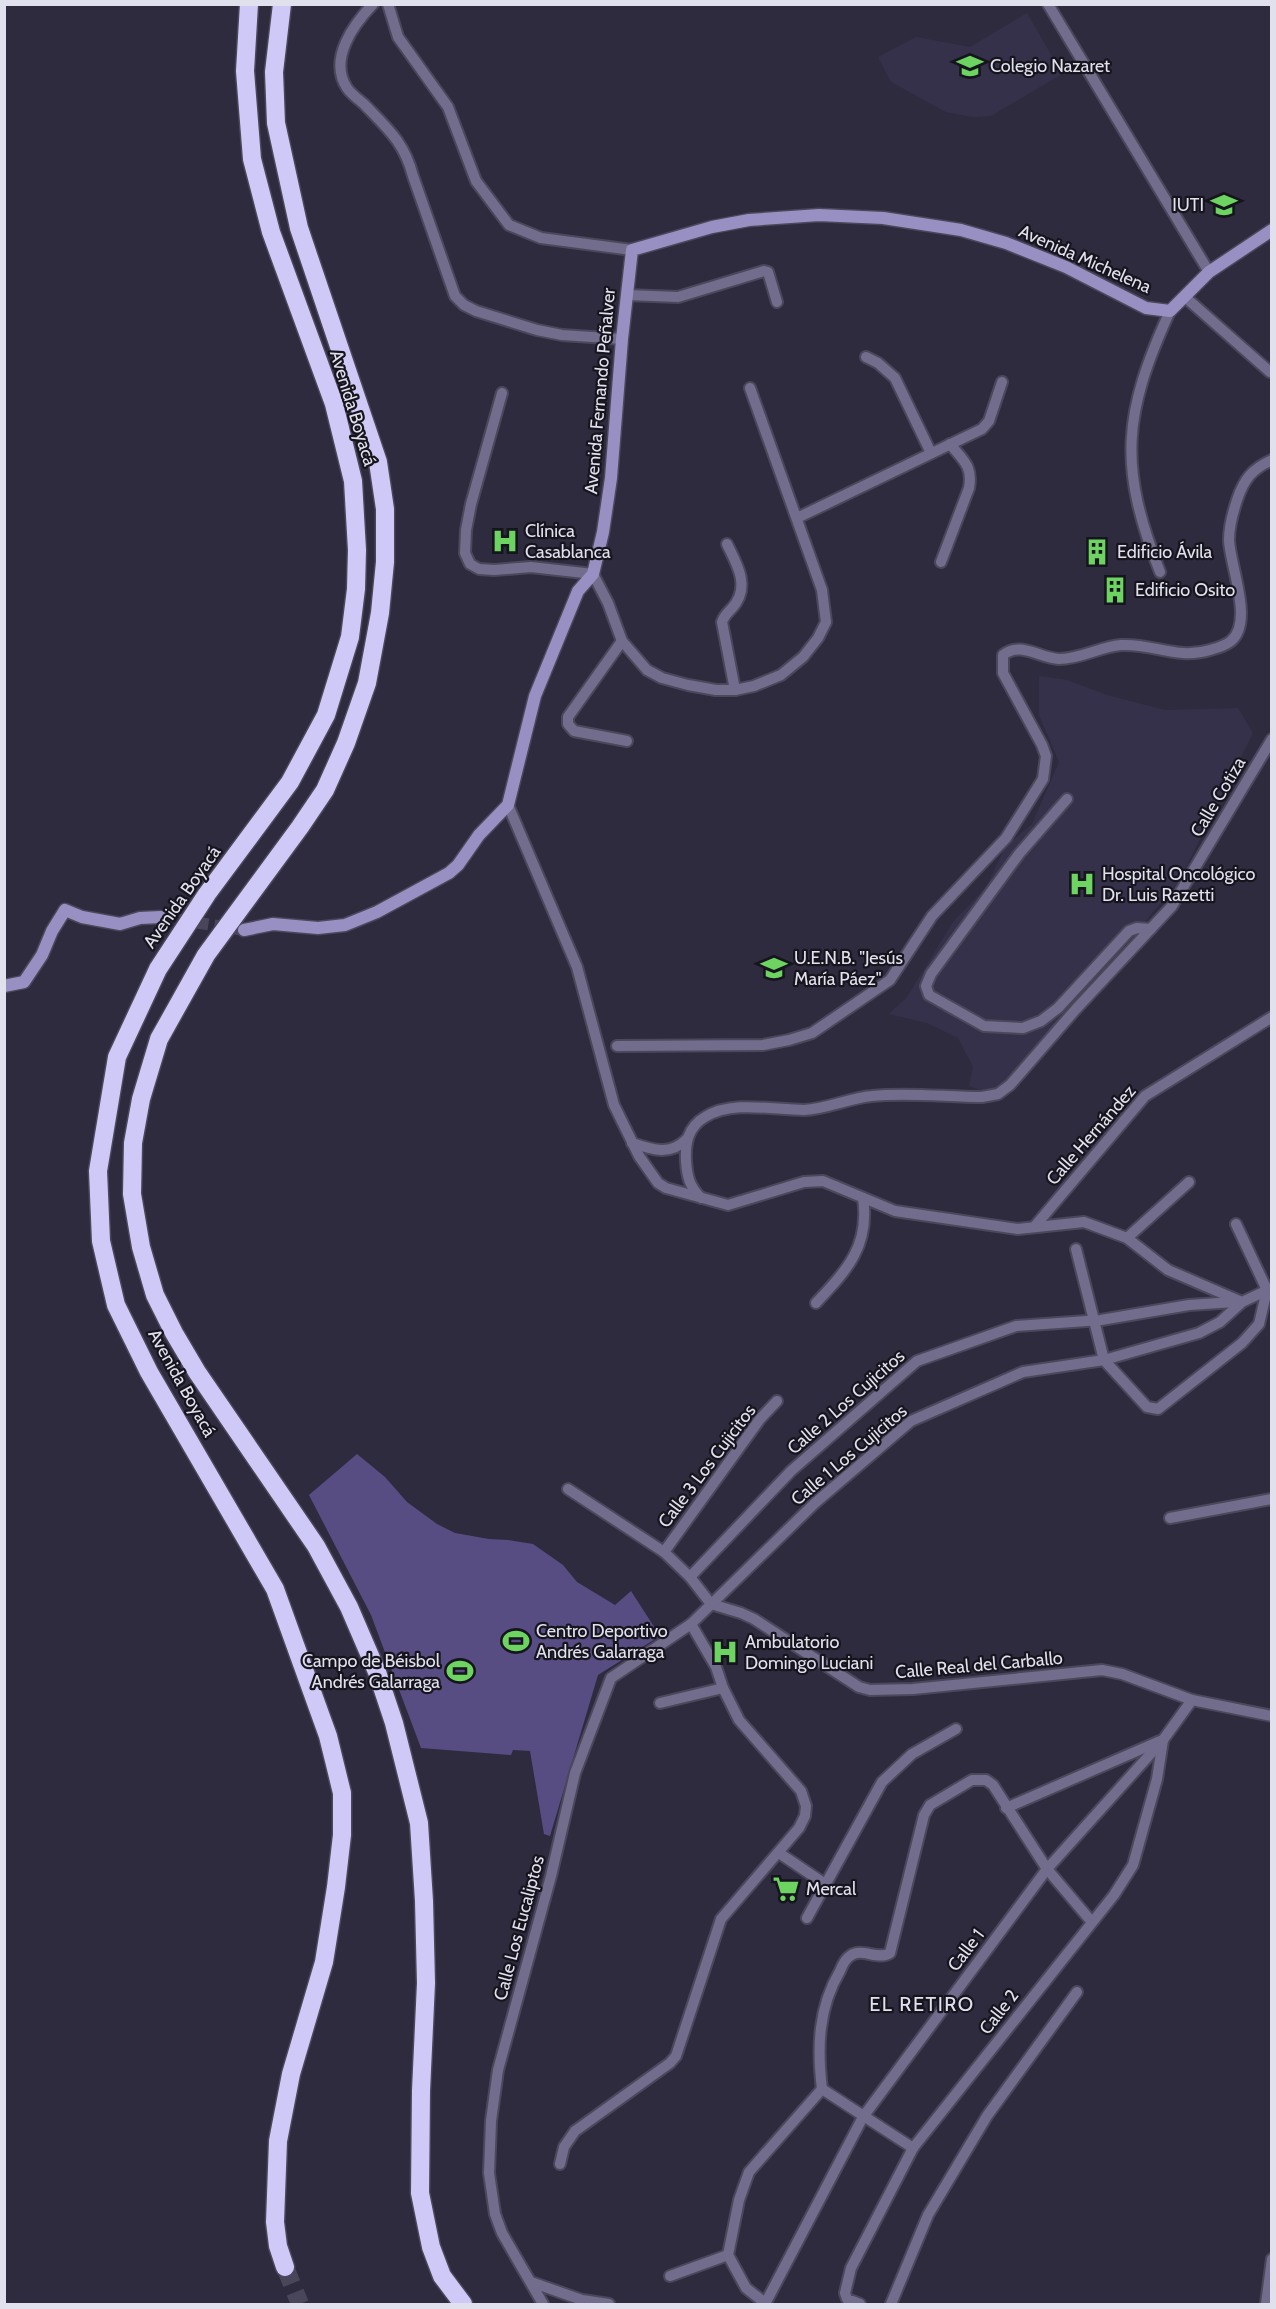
<svg xmlns="http://www.w3.org/2000/svg" width="1276" height="2309" viewBox="0 0 1276 2309" font-family="Cabin,sans-serif">
  <style>
    .built { fill: #36314b }
    .green { fill: #574d83 }
    .lines { fill: none; stroke-linecap: round; stroke-linejoin: round }
    .secondary-tunnel { stroke: #494659; stroke-width: 12; stroke-dasharray: 12 6; stroke-linecap: butt }
    .highway-tunnel { stroke: #494659; stroke-width: 18; stroke-dasharray: 18 9; stroke-linecap: butt }
    .street-casing { stroke: #4b485b; stroke-width: 14 }
    .secondary-casing { stroke: #4b485b; stroke-width: 15 }
    .highway-casing { stroke: #4b485b; stroke-width: 21 }
    .street { stroke: #726d8c; stroke-width: 10 }
    .secondary { stroke: #9890c2; stroke-width: 12 }
    .highway { stroke: #cfc9f7; stroke-width: 18 }
    .labels { text-anchor: middle; stroke-width: 4.5; stroke-linejoin: round; paint-order: stroke }
    .poi-label { font-size: 18px; fill: #e1e0ed; stroke: #16151e; text-anchor: start }
    .street-label { font-size: 18px; fill: #e1e0ed; stroke: #16151e }
    .neighbourhood-label { font-size: 20px; letter-spacing: 1.5px; fill: #e1e0ed; stroke: #16151e }
  </style>
  <rect width="100%" height="100%" fill="#2e2b3f"/>
  <g class="built">
    <polygon points="1027,13 1062,74 991,116 972,117 946,112 891,82 878,57 916,37 970,47"/>
    <polygon points="1039,676 1067,680 1107,695 1165,710 1238,708 1253,733 1179,881 1015,1077 999,1090 984,1091 969,1086 973,1067 958,1038 927,1023 889,1014 907,997 953,922 986,887 1005,847 1032,824 1059,762 1039,715"/>
  </g>
  <polygon class="green" points="357,1454 385,1477 407,1502 437,1524 455,1533 489,1539 508,1540 533,1544 563,1565 577,1582 615,1605 631,1591 660,1636 598,1675 550,1836 544,1834 530,1751 513,1750 511,1755 421,1748 371,1615 309,1495"/>
  <g class="lines">
    <polyline class="secondary-tunnel" points="161,917 244,930"/>
    <polyline class="highway-tunnel" points="285,2267 300,2304"/>
    <g class="street-casing">
      <g id="street">
        <path d="M373 4C354 24 328 59 347 88 351 94 358 99 364 104 388 129 404 142 413 176L455 296 464 305 476 311 537 330 562 335 622 339"/>
        <polyline points="388,4 398,37 448,107 476,181 509,225 541,238 632,250"/>
        <polyline points="1048,4 1209,272"/>
        <polyline points="627,295 678,297 764,271 768,272 777,302"/>
        <polyline points="1185,297 1270,372"/>
        <polyline points="866,357 878,363 895,378 931,453"/>
        <polyline points="502,393 471,504 466,530 465,553 470,564 479,569 494,570 531,567 593,574 608,603 622,641 647,670 662,678 688,685 716,690 735,690 754,686 781,675 803,657 818,638 826,622 822,590 750,388"/>
        <polyline points="797,518 982,429 989,421 1002,382"/>
        <path d="M727 544C736 563 749 583 736 603 731 611 725 613 722 622L735 690"/>
        <path d="M941 562 969 488C973 466 963 460 950 444"/>
        <path d="M1160 572C1118 466 1123 414 1170 311"/>
        <polyline points="622,641 568,717 568,724 574,731 627,741"/>
        <polyline points="1067,799 1019,854 931,974 926,986 929,995 984,1026 1023,1028 1041,1021 1058,1008 1129,931 1137,928 1151,929"/>
        <polyline points="508,805 577,967 614,1105 639,1156 658,1183 666,1188 728,1205 804,1182 823,1181 895,1211 1018,1229 1084,1222 1127,1238 1168,1270 1242,1302"/>
        <path d="M617 1046 763 1045 789 1040 812 1033 890 980 932 916 1006 838 1043 779 1046 756 1042 745 1003 673V655C1021 641 1039 658 1059 659 1081 659 1099 647 1121 645 1153 643 1177 660 1210 650 1217 648 1225 646 1231 641 1254 622 1230 566 1229 540 1229 526 1233 512 1237 500 1244 479 1252 469 1272 460"/>
        <path d="M632 1143C653 1150 670 1156 687 1139"/>
        <path d="M701 1198C689 1186 687 1176 686 1161 685 1143 688 1127 705 1117 733 1100 773 1110 804 1110 827 1109 849 1098 872 1096 906 1092 947 1097 982 1097L998 1094 1010 1085 1076 1009 1172 906 1272 739"/>
        <polyline points="1035,1226 1145,1096 1272,1017"/>
        <polyline points="1127,1238 1189,1182"/>
        <polyline points="1076,1249 1104,1360 1147,1407 1158,1409 1242,1343 1259,1324 1267,1290 1236,1224"/>
        <path d="M816 1303C847 1270 870 1246 863 1198"/>
        <polyline points="568,1489 664,1552 690,1577 711,1604 741,1613 754,1619 859,1687 870,1690 913,1689 1102,1670 1122,1674 1192,1700 1272,1716"/>
        <polyline points="1170,1518 1272,1499"/>
        <polyline points="664,1552 760,1419 777,1401"/>
        <polyline points="690,1577 791,1471 917,1361 1016,1326 1101,1320 1189,1305 1234,1302"/>
        <polyline points="660,1703 723,1688"/>
        <polyline points="1006,1808 1160,1741"/>
        <polyline points="779,1853 825,1884"/>
        <polyline points="807,1918 882,1782 912,1754 956,1729"/>
        <path d="M822 2089C817 2048 818 2008 840 1971 842 1966 845 1959 850 1956 862 1947 878 1961 890 1953L924 1815 930 1805 972 1780H986L993 1785 1047 1869 1091 1921"/>
        <polyline points="560,2164 564,2147 575,2131 670,2063 676,2056 721,1919 799,1828 805,1816 806,1806 801,1791 739,1720 723,1688 716,1667 691,1624"/>
        <polyline points="670,2276 728,2255"/>
        <polyline points="531,2282 582,2300 609,2304"/>
        <polyline points="765,2303 746,2288 728,2255 739,2200 749,2172 822,2089 913,2148"/>
        <polyline points="543,2304 502,2233 495,2214 489,2173 491,2121 498,2070 551,1876 575,1773 611,1678 691,1624 815,1503 911,1421 1023,1372 1104,1360 1199,1333 1220,1322 1242,1302 1272,1288"/>
        <polyline points="765,2304 863,2117 1047,1869 1163,1740 1192,1700"/>
        <polyline points="860,2304 847,2299 845,2293 851,2268 913,2148 1114,1895 1133,1865 1157,1779 1163,1740"/>
        <polyline points="891,2304 928,2215 987,2116 1077,1992"/>
        <polyline points="1266,2304 1272,2259"/>
      </g>
    </g>
    <g class="secondary-casing">
      <g id="secondary">
        <polyline points="244,930 273,924 318,928 345,925 377,912 449,873 458,865 479,835 508,805 535,696 578,591 593,574 603,532 611,478 622,339 632,250 712,227 749,220 819,215 883,218 961,230 1006,243 1066,267 1146,308 1170,311 1209,272 1272,230"/>
        <polyline points="4,986 24,982 42,955 52,931 65,910 82,917 120,924 140,918 161,917"/>
      </g>
    </g>
    <g class="highway-casing">
      <g id="highway">
        <polyline points="249,4 245,71 252,159 271,232 334,404 353,481 357,550 356,589 350,637 326,715 290,782 207,894 158,969 117,1057 98,1171 101,1241 116,1305 149,1372 275,1589 328,1736 342,1793 342,1835 336,1887 324,1962 291,2074 278,2141 275,2222 278,2246 285,2267"/>
        <polyline points="282,4 274,72 276,123 299,228 378,462 385,509 385,562 380,613 367,683 346,743 325,790 300,827 206,955 159,1039 141,1099 133,1143 132,1194 141,1247 155,1295 174,1333 197,1372 316,1546 349,1607 377,1672 394,1723 419,1823 424,1901 426,1983 421,2091 420,2193 431,2247 442,2276 463,2304"/>
      </g>
    </g>
    <use href="#street" class="street"/>
    <use href="#secondary" class="secondary"/>
    <use href="#highway" class="highway"/>
  </g>
  <defs>
    <g id="school-bare" transform="scale(2.07)"><path d="M0-5L7-2L0 1L-7-2ZM-4 1L0 2.5L4 1V4Q0 6-4 4Z" fill="#6dd361" stroke="#16151e" stroke-width="2.5" paint-order="stroke"/></g>
    <g id="university-bare" transform="scale(2.07)"><path d="M0-5L7-2L0 1L-7-2ZM-4 1L0 2.5L4 1V4Q0 6-4 4Z" fill="#6dd361" stroke="#16151e" stroke-width="2.5" paint-order="stroke"/></g>
    <g id="hospital-bare" transform="scale(2.07)"><path d="M-5-5h3v3.5h4V-5h3V5h-3V1.5h-4V5h-3Z" fill="#6dd361" stroke="#16151e" stroke-width="2.5" paint-order="stroke"/></g>
    <g id="building-bare" transform="scale(2.07)"><path d="M-4-6H4V6H1V3H-1V6H-4ZM-2.5-4.3h1.7v1.8h-1.7ZM.8-4.3h1.7v1.8H.8ZM-2.5-1h1.7V.8h-1.7ZM.8-1h1.7V.8H.8Z" fill="#6dd361" stroke="#16151e" stroke-width="2.5" paint-order="stroke"/></g>
    <g id="stadium-bare" transform="scale(2.07)"><path d="M0-5a6.5 5 0 1 0 0 10a6.5 5 0 1 0 0-10ZM-3.5-1.8h7v3.6h-7Z" fill="#6dd361" stroke="#16151e" stroke-width="2.5" paint-order="stroke"/></g>
    <g id="supermarket-bare" transform="scale(2.07)"><path d="M-6-5.5h2.5l.6 2H6L4.5 2H-2.5L-4.4-4H-6ZM-1.5 3.2a1.3 1.3 0 1 0 .1 0ZM3 3.2a1.3 1.3 0 1 0 .1 0Z" fill="#6dd361" stroke="#16151e" stroke-width="2.5" paint-order="stroke"/></g>
  </defs>
  <g fill-rule="evenodd">
    <use href="#school-bare" x="970" y="66"/>
    <use href="#university-bare" x="1224" y="205"/>
    <use href="#hospital-bare" x="505" y="541"/>
    <use href="#building-bare" x="1097" y="552"/>
    <use href="#building-bare" x="1115" y="590"/>
    <use href="#hospital-bare" x="1082" y="884"/>
    <use href="#school-bare" x="774" y="968"/>
    <use href="#stadium-bare" x="516" y="1641"/>
    <use href="#hospital-bare" x="725" y="1652"/>
    <use href="#stadium-bare" x="460" y="1671"/>
    <use href="#supermarket-bare" x="786" y="1889"/>
  </g>
  <g class="labels">
    <g class="poi-label">
      <text x="990" y="72">Colegio Nazaret</text>
      <text x="1204" y="211" text-anchor="end">IUTI</text>
      <text x="525" y="537">Clínica<tspan x="525" dy="21">Casablanca</tspan></text>
      <text x="1117" y="558">Edificio Ávila</text>
      <text x="1135" y="596">Edificio Osito</text>
      <text x="1102" y="880">Hospital Oncológico<tspan x="1102" dy="21">Dr. Luis Razetti</tspan></text>
      <text x="794" y="964">U.E.N.B. "Jesús<tspan x="794" dy="21">María Páez"</tspan></text>
      <text x="536" y="1637">Centro Deportivo<tspan x="536" dy="21">Andrés Galarraga</tspan></text>
      <text x="745" y="1648">Ambulatorio<tspan x="745" dy="21">Domingo Luciani</tspan></text>
      <text x="440" y="1667" text-anchor="end">Campo de Béisbol<tspan x="440" dy="21">Andrés Galarraga</tspan></text>
      <text x="806" y="1895">Mercal</text>
    </g>
    <g class="street-label">
      <text transform="translate(1085 259) rotate(24)" y="6">Avenida Michelena</text>
      <text transform="translate(600 391) rotate(-85)" y="6">Avenida Fernando Peñalver</text>
      <text transform="translate(353 408) rotate(73)" y="6">Avenida Boyacá</text>
      <text transform="translate(1218 797) rotate(-59)" y="6">Calle Cotiza</text>
      <text transform="translate(182 897) rotate(-55)" y="6">Avenida Boyacá</text>
      <text transform="translate(1091 1135) rotate(-49)" y="6">Calle Hernández</text>
      <text transform="translate(182 1383) rotate(61)" y="6">Avenida Boyacá</text>
      <text transform="translate(846 1402) rotate(-41)" y="6">Calle 2 Los Cujicitos</text>
      <text transform="translate(849 1455) rotate(-40)" y="6">Calle 1 Los Cujicitos</text>
      <text transform="translate(707 1466) rotate(-53)" y="6">Calle 3 Los Cujicitos</text>
      <text transform="translate(979 1665) rotate(-5)" y="6">Calle Real del Carballo</text>
      <text transform="translate(519 1928) rotate(-75)" y="6">Calle Los Eucaliptos</text>
      <text transform="translate(966 1950) rotate(-53)" y="6">Calle 1</text>
      <text transform="translate(999 2012) rotate(-52)" y="6">Calle 2</text>
    </g>
    <g class="neighbourhood-label">
      <text x="922" y="2011">EL RETIRO</text>
    </g>
  </g>
  <rect width="1276" height="2309" fill="none" stroke="#e1e0ed" stroke-width="12"/>
</svg>
